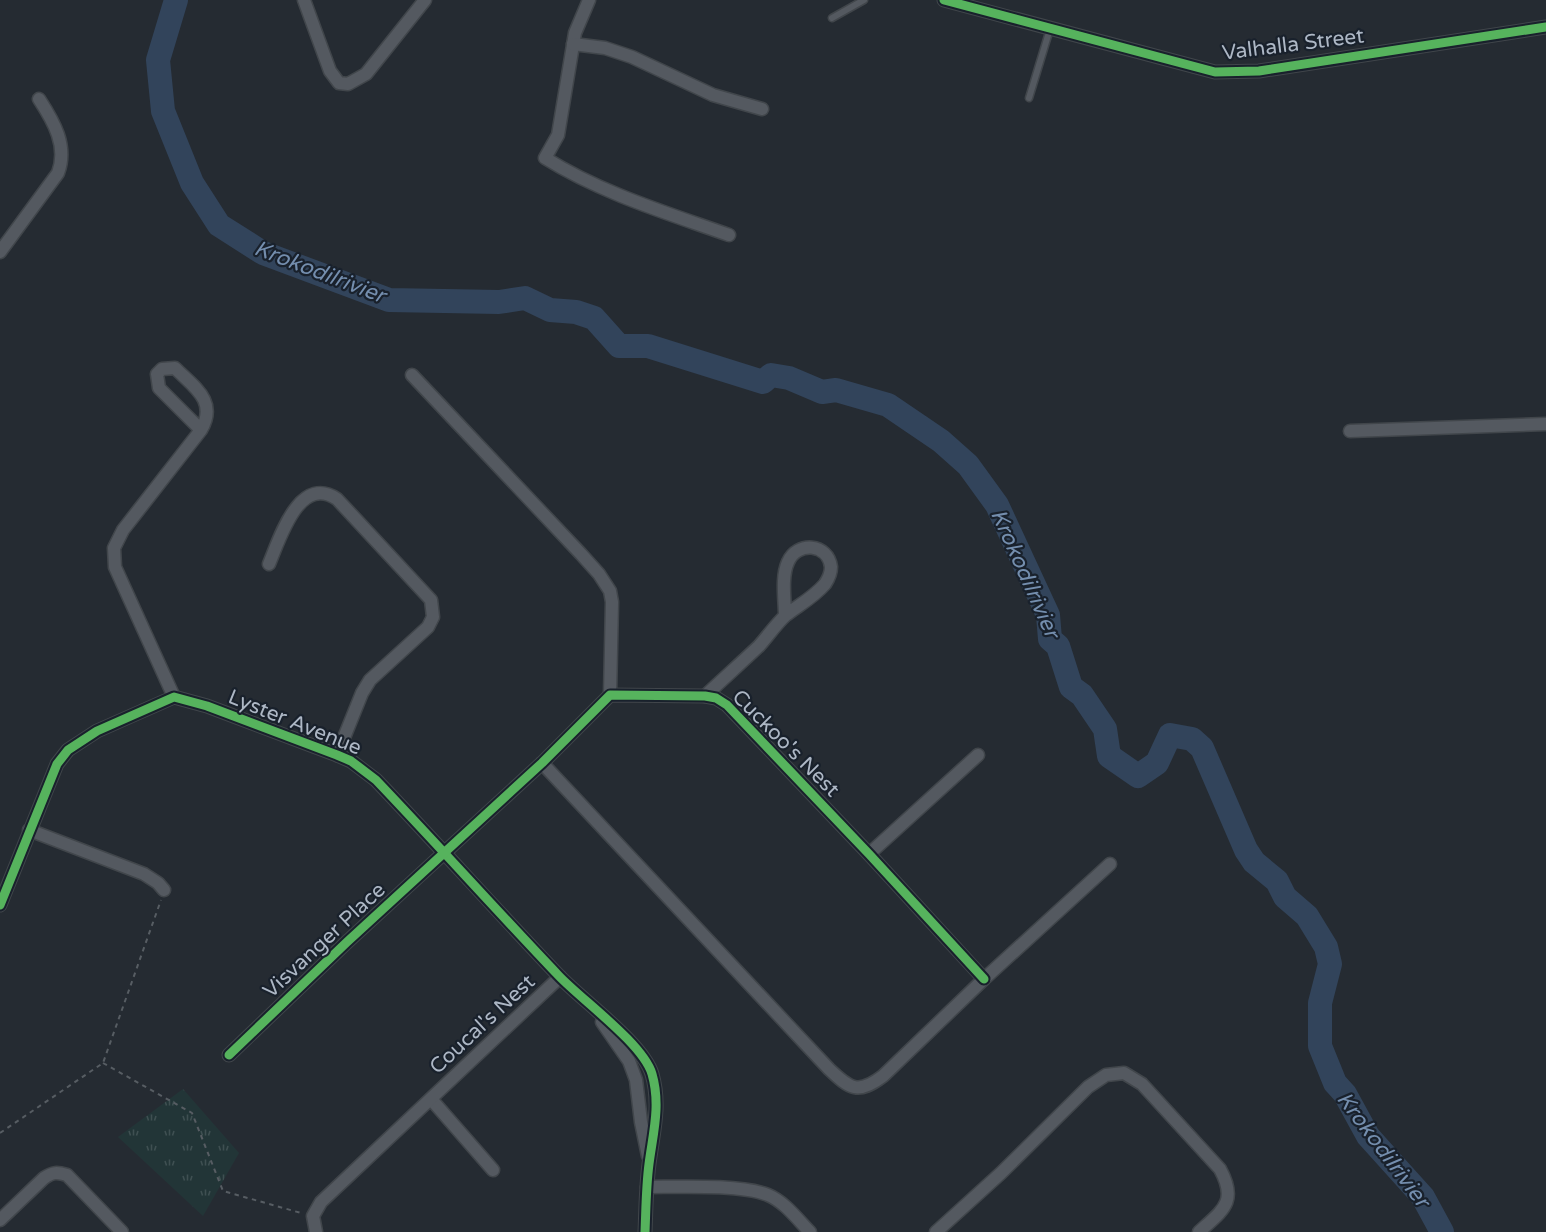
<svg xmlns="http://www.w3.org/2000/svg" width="1546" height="1232" viewBox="0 0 1546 1232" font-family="'Varela Round',sans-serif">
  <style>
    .park { fill: url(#park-tufts) }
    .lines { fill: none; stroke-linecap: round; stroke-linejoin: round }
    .river { stroke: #32445b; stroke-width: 24 }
    .service-casing { stroke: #41464b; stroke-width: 9 }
    .minor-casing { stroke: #41464b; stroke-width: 15 }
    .path { stroke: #575d63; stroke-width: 2; stroke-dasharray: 4.5 4.5; stroke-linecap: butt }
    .service { stroke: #545960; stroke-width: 6 }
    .minor { stroke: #545960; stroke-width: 12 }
    .cycleway-casing { stroke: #19212c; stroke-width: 13 }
    .cycleway { stroke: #56b35d; stroke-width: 9 }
    .labels { text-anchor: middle; stroke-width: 4.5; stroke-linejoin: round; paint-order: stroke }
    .street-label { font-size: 21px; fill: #adb7c5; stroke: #19212c }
    .water-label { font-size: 22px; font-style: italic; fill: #748eae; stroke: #19212c }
  </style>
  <defs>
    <pattern id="park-tufts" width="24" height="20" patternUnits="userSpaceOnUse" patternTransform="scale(1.5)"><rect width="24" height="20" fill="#223537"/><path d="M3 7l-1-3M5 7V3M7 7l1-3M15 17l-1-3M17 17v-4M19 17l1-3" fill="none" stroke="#3f5052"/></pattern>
  </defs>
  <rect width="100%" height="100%" fill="#252b32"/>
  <polygon class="park" points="183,1089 239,1153 203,1216 118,1137"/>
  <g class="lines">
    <polyline class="river" points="176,0 158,60 163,111 192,183 219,225 263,253 389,300 499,302 525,298 550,310 576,312 594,318 619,346 648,346 763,382 771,375 789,378 822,392 836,390 888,405 941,441 968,465 997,505 1048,615 1050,639 1058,646 1071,687 1082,695 1105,729 1109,756 1138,776 1157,763 1170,735 1192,739 1202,748 1246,850 1254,862 1277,881 1285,897 1307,916 1326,947 1330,964 1320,1003 1320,1046 1335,1083 1345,1094 1368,1136 1423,1197 1442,1232"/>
    <g class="service-casing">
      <g id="service">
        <polyline points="832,18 864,0"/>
        <polyline points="1029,98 1050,29"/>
      </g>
    </g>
    <g class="minor-casing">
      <g id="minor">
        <polyline points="304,0 330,71 339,83 348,84 366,74 425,0"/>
        <path d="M589 0 575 33 558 135 545 158C601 193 667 213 729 235"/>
        <polyline points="944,0 1215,72 1259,71 1546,27"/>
        <polyline points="573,44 605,48 632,57 713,95 762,109"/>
        <path d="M0 252 58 173C68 146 54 122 39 99"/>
        <polyline points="412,375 581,554 599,574 610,591 612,602 610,695"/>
        <polyline points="1350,431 1546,424"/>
        <path d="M269 564C280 538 299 474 337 499L431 600 433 617 428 627 370 680 362 693 337 755"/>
        <path d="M705 696C723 679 741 663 759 646 768 636 776 624 786 615 799 605 814 597 825 584 829 578 831 573 831 567 828 543 797 541 788 562 781 577 785 600 785 616"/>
        <path d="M174 697 115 567 114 548 123 530 201 430C218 401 194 387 175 368L162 369 157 374 159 388 201 430"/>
        <path d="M542 763 829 1069C850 1089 858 1095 883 1076L984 979 1110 864"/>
        <polyline points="29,830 144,874 158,883 164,890"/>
        <polyline points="869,854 978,755"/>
        <path d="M0 905 57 764 68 750 97 731 174 697 207 706 337 755 351 761 376 780C438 845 497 911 559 976 583 1001 643 1044 652 1074 661 1105 653 1133 649 1164 646 1187 646 1209 645 1232"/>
        <polyline points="602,1022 629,1061 636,1080 641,1122 648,1156"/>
        <polyline points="229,1055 347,942 542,763 610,695 705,696 716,698 727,705 869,854 984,979"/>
        <polyline points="431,1099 493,1170"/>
        <path d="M647 1187C678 1187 741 1184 768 1195 785 1202 798 1220 810 1232"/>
        <path d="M0 1220 44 1178C53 1172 57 1172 67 1175L122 1232"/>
        <polyline points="316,1232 313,1216 321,1202 560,977"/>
        <path d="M936 1232 1001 1173 1088 1087 1106 1075 1124 1073 1142 1084 1220 1169C1238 1202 1223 1210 1199 1232"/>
      </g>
    </g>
    <g class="path">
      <polyline points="103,1063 192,1113 223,1191 301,1213"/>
      <polyline points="0,1133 103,1063 161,900"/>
    </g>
    <use href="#service" class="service"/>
    <use href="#minor" class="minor"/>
    <g class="cycleway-casing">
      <g id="cycleway">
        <polyline points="944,0 1215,72 1259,71 1546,27"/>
        <path d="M0 905 57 764 68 750 97 731 174 697 207 706 337 755 351 761 376 780C438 845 497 911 559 976 583 1001 643 1044 652 1074 661 1105 653 1133 649 1164 646 1187 646 1209 645 1232"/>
        <polyline points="229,1055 347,942 542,763 610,695 705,696 716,698 727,705 869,854 984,979"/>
      </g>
    </g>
    <use href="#cycleway" class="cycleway"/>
  </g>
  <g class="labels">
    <g class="street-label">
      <text transform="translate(1293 44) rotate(-7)" y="7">Valhalla Street</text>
      <text transform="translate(295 722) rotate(22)" y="7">Lyster Avenue</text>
      <text transform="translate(786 743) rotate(45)" y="7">Cuckoo's Nest</text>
      <text transform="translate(324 940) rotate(-43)" y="7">Visvanger Place</text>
      <text transform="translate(482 1024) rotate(-43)" y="7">Coucal's Nest</text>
    </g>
    <g class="water-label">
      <text transform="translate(320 271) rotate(21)" y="8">Krokodilrivier</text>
      <text transform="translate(1026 573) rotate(66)" y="8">Krokodilrivier</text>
      <text transform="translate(1384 1149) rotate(53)" y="8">Krokodilrivier</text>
    </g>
  </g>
</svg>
